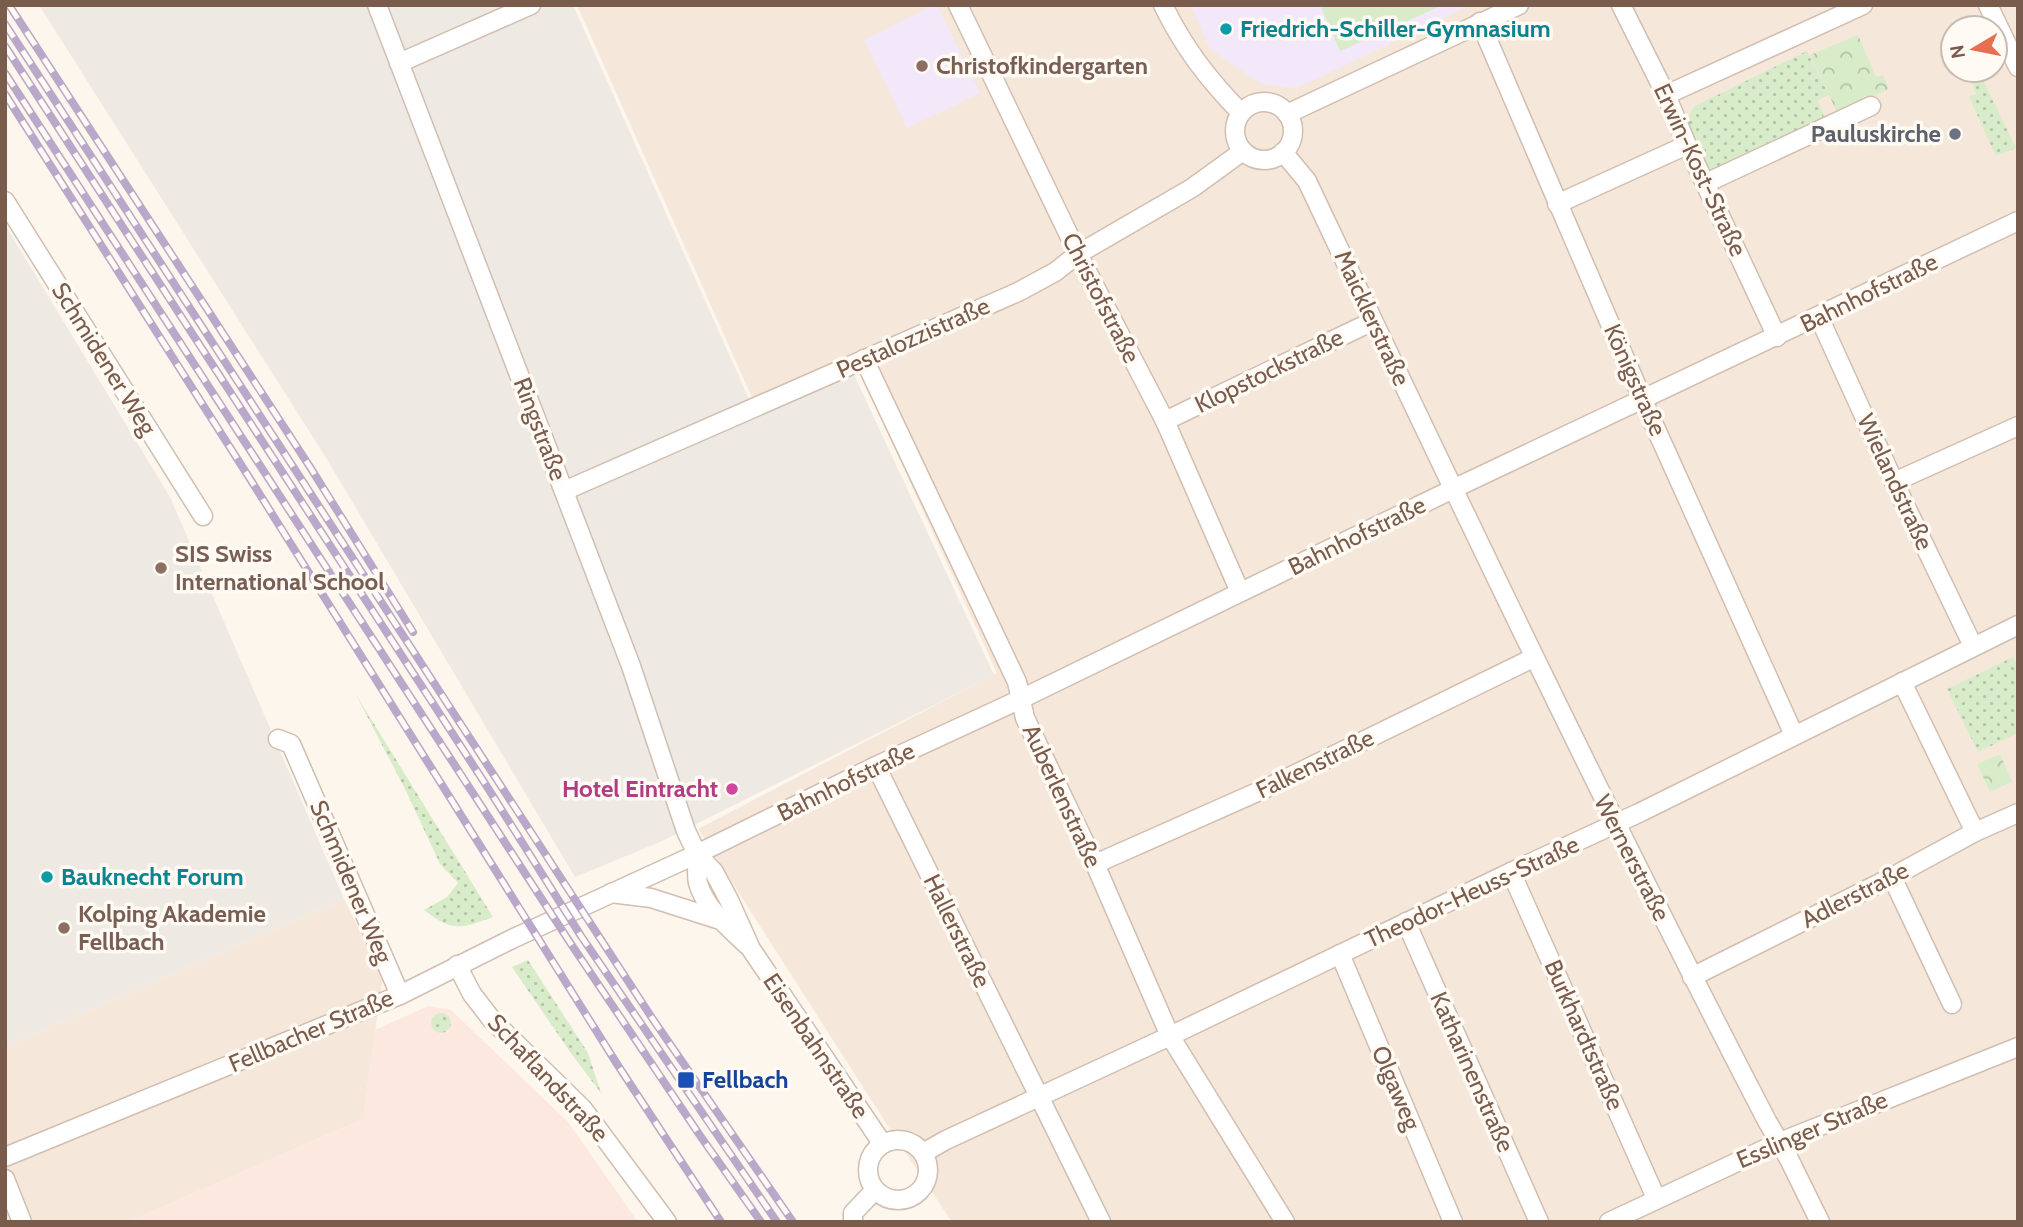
<svg xmlns="http://www.w3.org/2000/svg" width="2023" height="1227" viewBox="0 0 2023 1227" font-family="Cabin,sans-serif">
  <style>
    .residential { fill: #f5e8da; fill-rule: evenodd }
    .commercial { fill: #fde8e0 }
    .industrial { fill: #efe9e4 }
    .education { fill: #f3e8fa }
    .grass { fill: url(#grass-dots) }
    .park { fill: url(#park-crowns) }
    .pitch { fill: #d8ecc9 }
    .lines { fill: none; stroke-linecap: round; stroke-linejoin: round }
    .minor-casing { stroke: #d1beb0; stroke-width: 21 }
    .minor { stroke: #fff; stroke-width: 18 }
    .rail-casing { stroke: #b9a8c9; stroke-width: 8 }
    .rail { stroke: #fffaf3; stroke-width: 5; stroke-dasharray: 16; stroke-linecap: butt }
    .culture-dot { fill: #0f9aa8; stroke: #fffaf3; stroke-width: 2.5 }
    .education-dot { fill: #8d6e63; stroke: #fffaf3; stroke-width: 2.5 }
    .worship-dot { fill: #6b7280; stroke: #fffaf3; stroke-width: 2.5 }
    .hotel-dot { fill: #d1479c; stroke: #fffaf3; stroke-width: 2.5 }
    .transit-dot { fill: #1a4fb4; stroke: #fffaf3; stroke-width: 2.5 }
    .labels { text-anchor: middle; stroke-width: 7; stroke-linejoin: round; paint-order: stroke }
    .culture-label { font-size: 24px; font-weight: bold; fill: #0d838f; stroke: #fffaf3; text-anchor: start }
    .education-label { font-size: 24px; font-weight: bold; fill: #785e54; stroke: #fffaf3; text-anchor: start }
    .worship-label { font-size: 24px; font-weight: bold; fill: #5b616d; stroke: #fffaf3; text-anchor: end }
    .street-label { font-size: 24px; fill: #7a5c4d; stroke: #fffaf3 }
    .hotel-label { font-size: 24px; font-weight: bold; fill: #b23c85; stroke: #fffaf3; text-anchor: end }
    .transit-label { font-size: 24px; font-weight: bold; fill: #164399; stroke: #fffaf3; text-anchor: start }
  </style>
  <defs>
    <pattern id="grass-dots" width="8" height="8" patternUnits="userSpaceOnUse" patternTransform="scale(1.75)"><rect width="8" height="8" fill="#d8ecc9"/><path d="M2 2h.1M6 6h.1" fill="none" stroke="#b4c2a5" stroke-width="1.8" stroke-linecap="round"/></pattern>
    <pattern id="park-crowns" width="20" height="18" patternUnits="userSpaceOnUse" patternTransform="scale(1.75)"><rect width="20" height="18" fill="#d8ecc9"/><path d="M2 6a3 3 0 1 1 6 0M12 15a3 3 0 1 1 6 0" fill="none" stroke="#b4c2a5"/></pattern>
  </defs>
  <rect width="100%" height="100%" fill="#fdf6ec"/>
  <g class="residential">
    <path d="M577 5H2018V1222H952L893 1134 698 829 997 673 854 360 754 402ZM1953 28H1995V70H1953Z"/>
    <polygon points="344,899 383,975 363,1119 128,1222 5,1222 5,1047"/>
  </g>
  <polygon class="commercial" points="428,1006 451,1010 568,1122 638,1222 128,1222 363,1119 375,1030"/>
  <g class="industrial">
    <polygon points="39,5 573,5 753,408 849,364 994,675 660,842 575,877 328,461"/>
    <polygon points="5,225 170,497 344,899 5,1047"/>
  </g>
  <g class="education">
    <polygon points="935,5 937,5 980,93 907,128 864,40"/>
    <polygon points="1191,5 1471,5 1297,88 1262,84 1210,49"/>
  </g>
  <g class="grass">
    <path d="M1807 51 1829 95 1818 100 1824 117 1710 172C1701 154 1678 124 1695 106Z"/>
    <polygon points="1982,78 2016,148 1996,156 1969,97 1976,94 1972,83"/>
    <polygon points="2013,657 2018,667 2018,733 1978,752 1947,689"/>
    <path d="M355 693 493 917C461 929 452 932 424 910L447 897 458 883 440 864 406 791Z"/>
    <polygon points="528,960 588,1053 601,1093 570,1052 512,967"/>
    <circle cx="441" cy="1023" r="10"/>
  </g>
  <g class="park">
    <polygon points="1858,35 1876,77 1883,75 1889,89 1837,112 1810,55"/>
    <polygon points="2000,754 2012,782 1990,792 1977,764"/>
  </g>
  <polygon class="pitch" points="1320,5 1443,5 1340,51"/>
  <g class="lines">
    <g class="minor-casing">
      <g id="minor">
        <polyline points="377,5 631,666 686,831 697,854 714,872 729,900 751,949 882,1143"/>
        <polyline points="958,5 1078,254 1165,421 1240,592"/>
        <path d="M1163 5C1184 48 1208 79 1241 113"/>
        <polyline points="1621,5 1666,95 1687,145 1777,337"/>
        <polyline points="1988,5 2018,67"/>
        <polyline points="1480,22 1642,398 1794,735"/>
        <polyline points="399,63 531,5"/>
        <polyline points="1666,95 1863,5"/>
        <circle cx="1264" cy="131" r="29"/>
        <polyline points="1287,114 1519,5"/>
        <path d="M1283 152 1307 181C1456 496 1606 811 1767 1121L1789 1159 1820 1222"/>
        <polyline points="1706,183 1871,106"/>
        <polyline points="5,201 203,516"/>
        <polyline points="1557,204 1687,145"/>
        <polyline points="1819,317 1894,482 1973,646"/>
        <polyline points="864,359 1017,682 1025,718 1095,864 1170,1036 1285,1222"/>
        <polyline points="1165,421 1373,321"/>
        <polyline points="1894,482 2018,426"/>
        <polyline points="564,491 1018,292 1055,272 1078,254 1192,188 1243,151"/>
        <polyline points="1902,682 1975,832"/>
        <polyline points="278,739 291,744 400,995"/>
        <polyline points="876,766 1101,1222"/>
        <path d="M697 854C698 863 696 874 698 883 705 908 729 928 747 945"/>
        <polyline points="1095,864 1273,785 1533,658"/>
        <polyline points="1511,872 1656,1198"/>
        <polyline points="1892,877 1952,1004"/>
        <polyline points="611,893 651,898 720,920"/>
        <polyline points="1406,922 1539,1222"/>
        <polyline points="1340,954 1453,1222"/>
        <polyline points="457,965 472,994 492,1020 583,1109 667,1222"/>
        <polyline points="1692,977 1892,877 1975,832 2018,813"/>
        <circle cx="898" cy="1170" r="30"/>
        <polyline points="923,1153 946,1140 1170,1036 1511,872 1641,812 2018,625"/>
        <polyline points="5,1157 400,995 512,939 697,854 876,766 1021,699 1453,489 2018,221"/>
        <polyline points="5,1179 22,1222"/>
        <polyline points="853,1222 853,1213 875,1190"/>
        <polyline points="1609,1222 1780,1142 2018,1047"/>
      </g>
    </g>
    <use href="#minor" class="minor"/>
    <g class="rail-casing">
      <g id="rail">
        <polyline points="9,5 310,467 413,632"/>
        <polyline points="5,24 652,1018 793,1222"/>
        <polyline points="5,46 486,785 581,936 777,1222"/>
        <polyline points="5,73 569,941 701,1137 761,1222"/>
        <polyline points="5,94 252,482 617,1064 721,1222"/>
      </g>
    </g>
    <use href="#rail" class="rail"/>
  </g>
  <g class="culture-dot">
    <circle cx="1226" cy="29" r="7"/>
    <circle cx="47" cy="877" r="7"/>
  </g>
  <g class="education-dot">
    <circle cx="922" cy="66" r="7"/>
    <circle cx="161" cy="568" r="7"/>
    <circle cx="64" cy="928" r="7"/>
  </g>
  <circle class="worship-dot" cx="1955" cy="134" r="7"/>
  <circle class="hotel-dot" cx="732" cy="789" r="7"/>
  <rect class="transit-dot" x="677" y="1071" width="18" height="18" rx="3.5"/>
  <g class="labels">
    <g class="culture-label">
      <text x="1240" y="37">Friedrich-Schiller-Gymnasium</text>
      <text x="61" y="885">Bauknecht Forum</text>
    </g>
    <g class="education-label">
      <text x="936" y="74">Christofkindergarten</text>
      <text x="175" y="562">SIS Swiss<tspan x="175" dy="28">International School</tspan></text>
      <text x="78" y="922">Kolping Akademie<tspan x="78" dy="28">Fellbach</tspan></text>
    </g>
    <g class="worship-label">
      <text x="1941" y="142">Pauluskirche</text>
    </g>
    <g class="street-label">
      <text transform="translate(1700 170) rotate(65)" y="8">Erwin-Kost-Straße</text>
      <text transform="translate(1869 293) rotate(-26)" y="8">Bahnhofstraße</text>
      <text transform="translate(1101 298) rotate(63)" y="8">Christofstraße</text>
      <text transform="translate(1372 318) rotate(65)" y="8">Maicklerstraße</text>
      <text transform="translate(913 338) rotate(-24)" y="8">Pestalozzistraße</text>
      <text transform="translate(104 359) rotate(58)" y="8">Schmidener Weg</text>
      <text transform="translate(1269 371) rotate(-26)" y="8">Klopstockstraße</text>
      <text transform="translate(1635 380) rotate(66)" y="8">Königstraße</text>
      <text transform="translate(540 429) rotate(69)" y="8">Ringstraße</text>
      <text transform="translate(1895 482) rotate(65)" y="8">Wielandstraße</text>
      <text transform="translate(1357 536) rotate(-26)" y="8">Bahnhofstraße</text>
      <text transform="translate(1315 764) rotate(-26)" y="8">Falkenstraße</text>
      <text transform="translate(846 782) rotate(-26)" y="8">Bahnhofstraße</text>
      <text transform="translate(1062 796) rotate(65)" y="8">Auberlenstraße</text>
      <text transform="translate(1632 858) rotate(63)" y="8">Wernerstraße</text>
      <text transform="translate(351 882) rotate(67)" y="8">Schmidener Weg</text>
      <text transform="translate(1472 892) rotate(-25)" y="8">Theodor-Heuss-Straße</text>
      <text transform="translate(1855 895) rotate(-27)" y="8">Adlerstraße</text>
      <text transform="translate(957 931) rotate(64)" y="8">Hallerstraße</text>
      <text transform="translate(311 1031) rotate(-23)" y="8">Fellbacher Straße</text>
      <text transform="translate(1584 1035) rotate(66)" y="8">Burkhardtstraße</text>
      <text transform="translate(816 1046) rotate(56)" y="8">Eisenbahnstraße</text>
      <text transform="translate(1472 1072) rotate(66)" y="8">Katharinenstraße</text>
      <text transform="translate(548 1078) rotate(47)" y="8">Schaflandstraße</text>
      <text transform="translate(1396 1088) rotate(67)" y="8">Olgaweg</text>
      <text transform="translate(1812 1130) rotate(-23)" y="8">Esslinger Straße</text>
    </g>
    <g class="hotel-label">
      <text x="718" y="797">Hotel Eintracht</text>
    </g>
    <g class="transit-label">
      <text x="702" y="1088">Fellbach</text>
    </g>
  </g>
  <rect width="2023" height="1227" fill="none" stroke="#7a5c4d" stroke-width="14"/>
  <g transform="translate(1974 49) rotate(260)"><circle r="33" fill="#fffaf3" stroke="#cabbb1" stroke-width="2"/>
  <path d="M0-5L12 26L0 18L-12 26Z" fill="#e76f51"/>
  <text y="-10" font-size="19" font-weight="bold" text-anchor="middle" fill="#7a5c4d">N</text>
  </g>
</svg>
